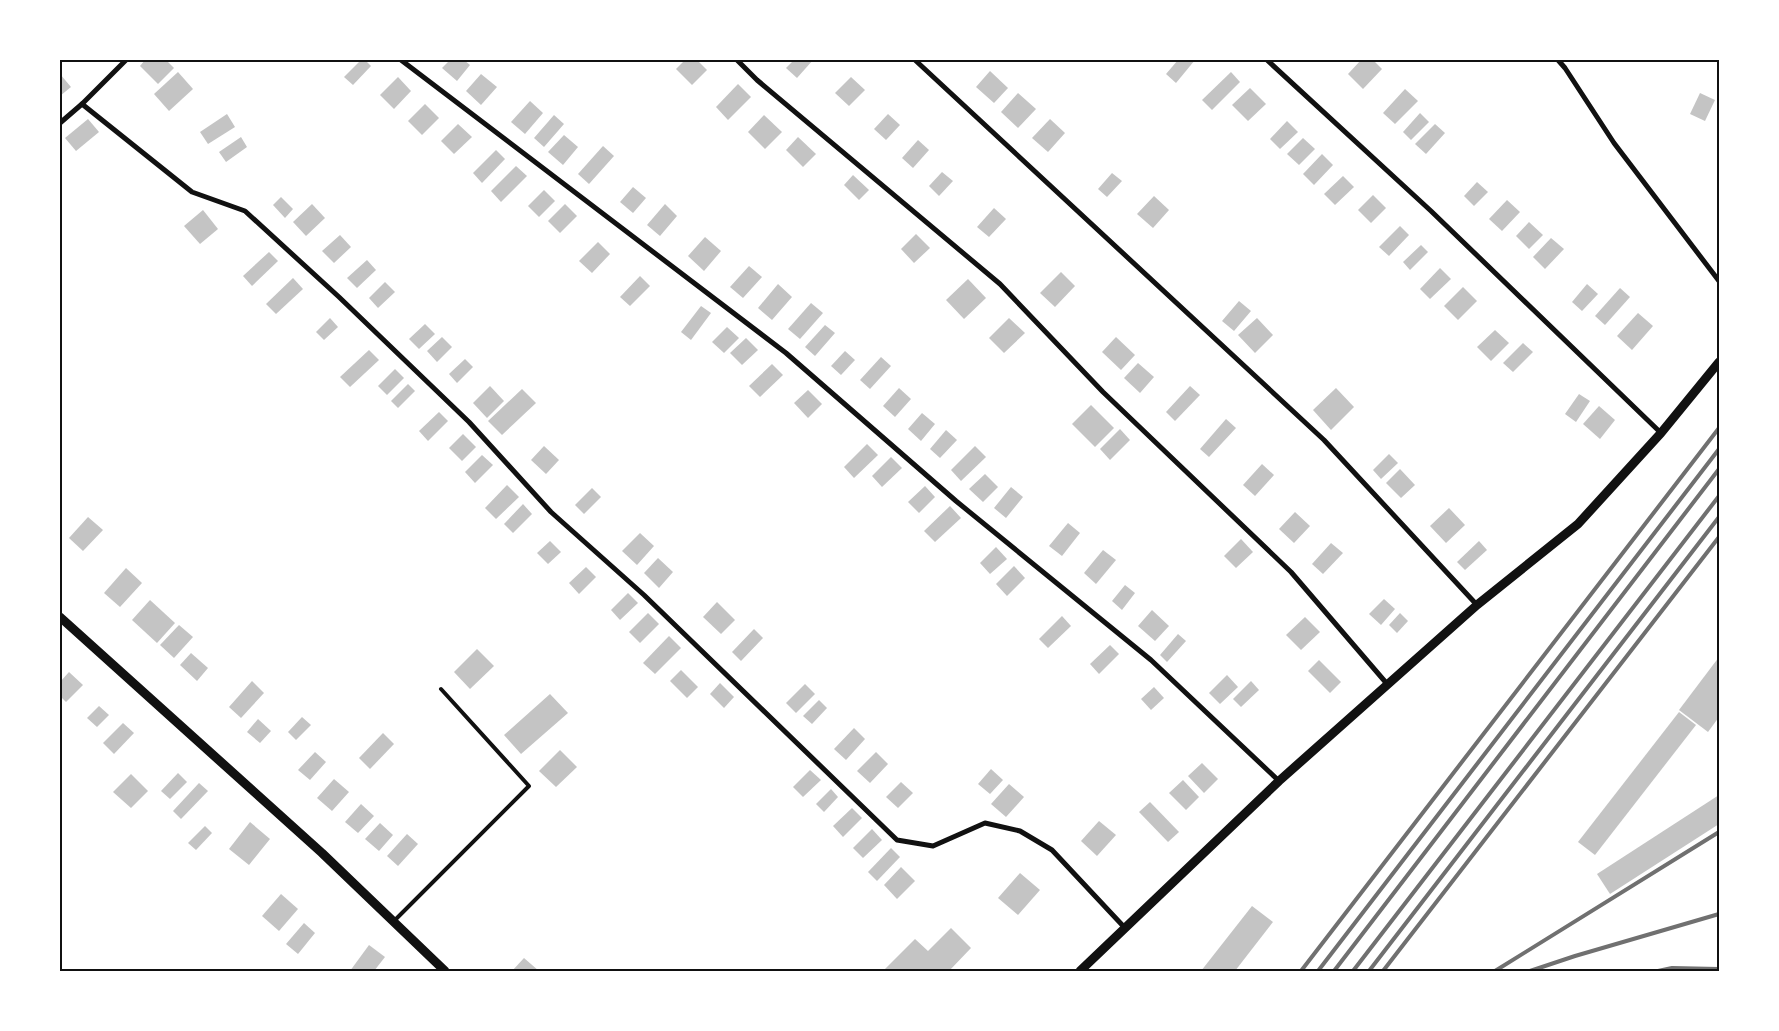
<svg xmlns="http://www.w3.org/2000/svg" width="1779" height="1031" viewBox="0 0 1779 1031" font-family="'Fira Sans Condensed',sans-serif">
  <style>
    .building { fill: #c4c4c4 }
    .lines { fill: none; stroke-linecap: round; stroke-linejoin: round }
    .service { stroke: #111; stroke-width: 4 }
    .minor { stroke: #111; stroke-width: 5 }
    .tertiary { stroke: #111; stroke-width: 9 }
    .rail { stroke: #707070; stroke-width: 4 }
    .neatline { fill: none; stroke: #111; stroke-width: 2 }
  </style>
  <rect width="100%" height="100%" fill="#fff"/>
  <g class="building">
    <polygon points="145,60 166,60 174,68 158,84 140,66"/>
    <polygon points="361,60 365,60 371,66 353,85 344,77"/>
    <polygon points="450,60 464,60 470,65 457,81 442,68"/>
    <polygon points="685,60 697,60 707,70 692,85 676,69"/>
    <polygon points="794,60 813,60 797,78 786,68"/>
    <polygon points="1178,60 1195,60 1176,83 1166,74"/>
    <polygon points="1361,60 1373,60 1382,69 1363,89 1348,74"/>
    <polygon points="990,71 1008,88 994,103 976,87"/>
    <polygon points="178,72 193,89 169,111 154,94"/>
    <polygon points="1231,72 1240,82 1212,110 1202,100"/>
    <polygon points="60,74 71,87 60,96"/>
    <polygon points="481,74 497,87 481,105 466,91"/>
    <polygon points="398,77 411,91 394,109 380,95"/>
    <polygon points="851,77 865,90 849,106 835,93"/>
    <polygon points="738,84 751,97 728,120 716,107"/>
    <polygon points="1250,88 1266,104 1248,121 1232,105"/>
    <polygon points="1405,89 1418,101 1395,124 1383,113"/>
    <polygon points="1018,93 1036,109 1018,128 1001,112"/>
    <polygon points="1700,93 1715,100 1705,121 1690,114"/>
    <polygon points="530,101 543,113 525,134 511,122"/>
    <polygon points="425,104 439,118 422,135 408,121"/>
    <polygon points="1420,113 1429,122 1411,140 1403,132"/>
    <polygon points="227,114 235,127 208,144 200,132"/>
    <polygon points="888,114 900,125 886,140 874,129"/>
    <polygon points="554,115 564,124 544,147 534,138"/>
    <polygon points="764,115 782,132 765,149 748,132"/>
    <polygon points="88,119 99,132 76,151 65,138"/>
    <polygon points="1050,119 1065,133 1048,152 1032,138"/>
    <polygon points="1287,121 1298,132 1280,149 1270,139"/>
    <polygon points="458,124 472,137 454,154 441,141"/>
    <polygon points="1435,124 1445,133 1426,154 1415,144"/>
    <polygon points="564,135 578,147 563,165 548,152"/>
    <polygon points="241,137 247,147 226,162 219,152"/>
    <polygon points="798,137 816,154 803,167 786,150"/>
    <polygon points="1303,138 1315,149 1299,165 1287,154"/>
    <polygon points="918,140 929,150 913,168 902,158"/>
    <polygon points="603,146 614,156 589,184 578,174"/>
    <polygon points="496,150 505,159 482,183 473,173"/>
    <polygon points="1322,154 1333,165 1314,185 1303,174"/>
    <polygon points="516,166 527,176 501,202 491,191"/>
    <polygon points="942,172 953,181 939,196 929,186"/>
    <polygon points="1112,173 1122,181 1107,197 1098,189"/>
    <polygon points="853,175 869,190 859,200 844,185"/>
    <polygon points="1343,176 1354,187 1335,205 1324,194"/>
    <polygon points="1477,182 1488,192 1474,206 1464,196"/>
    <polygon points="633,187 646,198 633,213 620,202"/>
    <polygon points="544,190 555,201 539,217 528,206"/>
    <polygon points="1373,195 1386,208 1371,223 1358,210"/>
    <polygon points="1154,196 1169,210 1153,228 1137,214"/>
    <polygon points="281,197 293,209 285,218 273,205"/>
    <polygon points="1507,200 1520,212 1502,231 1489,219"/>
    <polygon points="312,204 325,218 306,236 293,222"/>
    <polygon points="565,204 577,216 560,233 548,221"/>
    <polygon points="665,204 677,216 660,236 647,225"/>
    <polygon points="994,208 1006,219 989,237 977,227"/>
    <polygon points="203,210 218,229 200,244 184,226"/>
    <polygon points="1529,222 1543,235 1529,249 1516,236"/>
    <polygon points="1400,226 1409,235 1389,256 1379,247"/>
    <polygon points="916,234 930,248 914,263 901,249"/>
    <polygon points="340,235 351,247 334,263 322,251"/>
    <polygon points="705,237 721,251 704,271 688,256"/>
    <polygon points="1551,238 1564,249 1545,269 1533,257"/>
    <polygon points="598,242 610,254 592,273 579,261"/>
    <polygon points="1421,245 1428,252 1410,270 1403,262"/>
    <polygon points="269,252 278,261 252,286 243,276"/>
    <polygon points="367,260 376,270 357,288 347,278"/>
    <polygon points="749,266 762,277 743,298 730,287"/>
    <polygon points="1440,268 1451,279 1430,299 1420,289"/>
    <polygon points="1061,272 1075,286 1055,307 1040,293"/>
    <polygon points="640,276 650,286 630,306 620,297"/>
    <polygon points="293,278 303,289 276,314 266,304"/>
    <polygon points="968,279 986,298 964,319 946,300"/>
    <polygon points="385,282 395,292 378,308 369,298"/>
    <polygon points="778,284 792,297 772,320 758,308"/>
    <polygon points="1587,284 1598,294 1582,311 1572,302"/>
    <polygon points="1463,287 1477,301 1458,320 1444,306"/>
    <polygon points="1620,288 1630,297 1605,325 1595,316"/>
    <polygon points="1239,301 1251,311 1234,331 1222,321"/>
    <polygon points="811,303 823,313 800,339 788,329"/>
    <polygon points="701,306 711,313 691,340 681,332"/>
    <polygon points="1638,313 1653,326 1632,350 1617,336"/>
    <polygon points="330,318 338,327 324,340 316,332"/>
    <polygon points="1009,318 1025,333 1004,353 989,338"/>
    <polygon points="1257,318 1273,335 1255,353 1238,335"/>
    <polygon points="425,324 435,334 419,349 409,339"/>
    <polygon points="825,325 835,333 815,356 805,347"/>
    <polygon points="727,327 739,338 724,353 712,342"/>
    <polygon points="1495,330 1509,343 1491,361 1477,347"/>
    <polygon points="442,337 452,347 437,362 427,351"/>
    <polygon points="1116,337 1135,355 1121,370 1102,352"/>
    <polygon points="746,338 758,350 742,365 730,353"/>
    <polygon points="1523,343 1533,352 1513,372 1503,363"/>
    <polygon points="369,350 379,360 350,387 340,377"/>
    <polygon points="845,351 855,360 841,375 831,366"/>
    <polygon points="881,357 891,366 870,389 860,380"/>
    <polygon points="465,359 473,367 457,383 449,374"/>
    <polygon points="1138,363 1154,377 1140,393 1124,378"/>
    <polygon points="772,364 783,375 760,397 749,386"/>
    <polygon points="395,369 404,378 387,395 378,386"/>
    <polygon points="408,384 415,391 398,408 391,401"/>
    <polygon points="490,386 504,401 487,418 473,403"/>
    <polygon points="1190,386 1200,395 1175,421 1166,412"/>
    <polygon points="899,388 911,399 895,417 883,406"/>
    <polygon points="1336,388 1354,407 1331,430 1313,410"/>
    <polygon points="522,389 536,403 502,435 488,421"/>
    <polygon points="808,390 822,404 808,418 794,403"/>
    <polygon points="1579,394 1590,401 1576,422 1565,414"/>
    <polygon points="1091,405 1114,428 1095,447 1072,424"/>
    <polygon points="1599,406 1615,420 1600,439 1583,424"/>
    <polygon points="439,412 448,421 428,441 419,431"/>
    <polygon points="922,413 935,424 921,441 908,429"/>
    <polygon points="1226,419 1236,428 1209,457 1200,449"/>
    <polygon points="1120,429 1130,440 1110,460 1100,449"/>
    <polygon points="946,430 957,440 940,458 930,449"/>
    <polygon points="463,434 476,447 462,461 449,448"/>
    <polygon points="867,444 878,455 854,478 844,467"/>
    <polygon points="544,446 559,460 546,474 531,460"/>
    <polygon points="975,446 986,457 961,481 951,470"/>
    <polygon points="1389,454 1398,463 1381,479 1373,470"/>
    <polygon points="482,455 493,465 475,483 465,472"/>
    <polygon points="891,457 902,468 882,487 872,476"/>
    <polygon points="1262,464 1274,475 1255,496 1243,485"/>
    <polygon points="1400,469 1415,485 1401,498 1386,483"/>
    <polygon points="985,474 998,487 983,502 969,489"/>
    <polygon points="507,485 519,497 496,519 485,508"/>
    <polygon points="925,486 935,497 919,513 908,502"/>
    <polygon points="1011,487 1023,497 1006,518 994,508"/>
    <polygon points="592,488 601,497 584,514 575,505"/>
    <polygon points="523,504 532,514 513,533 504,524"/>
    <polygon points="950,506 961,518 935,542 924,531"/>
    <polygon points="1449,508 1465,525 1446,543 1430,526"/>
    <polygon points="1295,512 1310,526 1294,543 1279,529"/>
    <polygon points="88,517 103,530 83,551 69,538"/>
    <polygon points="1068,523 1080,533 1062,556 1049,546"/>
    <polygon points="640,533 654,546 637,565 622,551"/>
    <polygon points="1241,539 1253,552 1236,568 1224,556"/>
    <polygon points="550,541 561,552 548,564 537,553"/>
    <polygon points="1479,541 1487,550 1465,570 1457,562"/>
    <polygon points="1331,543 1343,553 1323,574 1312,564"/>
    <polygon points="996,547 1007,559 990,574 980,563"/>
    <polygon points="1103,550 1116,560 1096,584 1084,573"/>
    <polygon points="658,558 673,572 659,588 644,573"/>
    <polygon points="1014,566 1025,578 1007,596 996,584"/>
    <polygon points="586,567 596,577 579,594 569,583"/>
    <polygon points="126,568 142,583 120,607 104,593"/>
    <polygon points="1125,585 1135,593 1122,610 1112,601"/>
    <polygon points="628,593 638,603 620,620 611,610"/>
    <polygon points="1384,599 1395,609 1381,625 1369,614"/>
    <polygon points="150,600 175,623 157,643 132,620"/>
    <polygon points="717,602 735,620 721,634 703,617"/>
    <polygon points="1152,610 1169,626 1155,641 1138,626"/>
    <polygon points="648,613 659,624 640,643 629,632"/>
    <polygon points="1400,613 1408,621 1397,633 1389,625"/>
    <polygon points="1062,616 1071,626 1048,648 1039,639"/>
    <polygon points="1305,617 1320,632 1301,650 1286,635"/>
    <polygon points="179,625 193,637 174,658 160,645"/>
    <polygon points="754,629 763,638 741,661 732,652"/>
    <polygon points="1178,634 1186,641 1167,662 1160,655"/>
    <polygon points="669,636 681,648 655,674 643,663"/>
    <polygon points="1110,645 1119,654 1099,674 1090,664"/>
    <polygon points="477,649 494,666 470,689 454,672"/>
    <polygon points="191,653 208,668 197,681 180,665"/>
    <polygon points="1719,657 1719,717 1708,732 1679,710"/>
    <polygon points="1319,660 1341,682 1330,693 1308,671"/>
    <polygon points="681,670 698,687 687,698 670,681"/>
    <polygon points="69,672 83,685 66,702 60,696 60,682"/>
    <polygon points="1227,675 1238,687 1220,704 1209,693"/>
    <polygon points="252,681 264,693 241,718 229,707"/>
    <polygon points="1251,681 1259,690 1241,707 1233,699"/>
    <polygon points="720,683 734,697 724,708 710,694"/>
    <polygon points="805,684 815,694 796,713 786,703"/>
    <polygon points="1154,687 1164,698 1151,710 1141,699"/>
    <polygon points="550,694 568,713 521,754 504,735"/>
    <polygon points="819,700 827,708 812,724 803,716"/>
    <polygon points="99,706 109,715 97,727 87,718"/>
    <polygon points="1679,712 1696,725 1595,855 1578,842"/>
    <polygon points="302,717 311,725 296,740 288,732"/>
    <polygon points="258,719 271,731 260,743 247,732"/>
    <polygon points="123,723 134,733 114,754 103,743"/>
    <polygon points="854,728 865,739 846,760 834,749"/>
    <polygon points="383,733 394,744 370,769 359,758"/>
    <polygon points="560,750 577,767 556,787 539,771"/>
    <polygon points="315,752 326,762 310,780 298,770"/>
    <polygon points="876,752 888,764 870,783 857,771"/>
    <polygon points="1202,763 1218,779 1204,793 1188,776"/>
    <polygon points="991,769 1003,780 990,794 978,784"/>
    <polygon points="810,770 821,780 803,797 793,787"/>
    <polygon points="178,773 187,782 170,799 161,791"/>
    <polygon points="131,774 148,791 131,808 113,792"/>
    <polygon points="334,779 349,792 332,811 317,798"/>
    <polygon points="1183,780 1199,797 1186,810 1169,793"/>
    <polygon points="901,782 913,793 898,808 886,797"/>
    <polygon points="199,783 208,791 181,819 173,811"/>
    <polygon points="1009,784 1024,797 1006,817 991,804"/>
    <polygon points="831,789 838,797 824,812 816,804"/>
    <polygon points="1719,795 1719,824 1610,894 1597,874"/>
    <polygon points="1150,802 1179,832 1168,842 1139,812"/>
    <polygon points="361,804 374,816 358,833 345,822"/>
    <polygon points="852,808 862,818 843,837 833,826"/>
    <polygon points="1099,821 1116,835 1097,856 1081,841"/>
    <polygon points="250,822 270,839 249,865 229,849"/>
    <polygon points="380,823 393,835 379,851 365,839"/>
    <polygon points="205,826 212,833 196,850 188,843"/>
    <polygon points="872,829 882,840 863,858 853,848"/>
    <polygon points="407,834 418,844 398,866 387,856"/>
    <polygon points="891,848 900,857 877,881 868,872"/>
    <polygon points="901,867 915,881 897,899 884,885"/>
    <polygon points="1020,873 1040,890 1018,915 998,898"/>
    <polygon points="281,894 298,909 279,931 262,916"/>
    <polygon points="1252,906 1273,922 1235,971 1201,971"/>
    <polygon points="304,923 315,933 298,954 286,944"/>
    <polygon points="951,928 971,948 949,971 883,971 915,939 928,951"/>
    <polygon points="369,945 385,957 374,971 350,971"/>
    <polygon points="524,958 539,971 512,971"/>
  </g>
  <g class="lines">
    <polyline class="service" points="393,922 529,786 441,689"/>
    <g class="minor">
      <polyline points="401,60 786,353 956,501 1151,660 1279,781"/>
      <polyline points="737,60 757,80 1000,284 1103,392 1291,572 1388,685"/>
      <polyline points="915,60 1324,440 1477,605"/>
      <polyline points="1267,60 1431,211 1661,433"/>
      <polyline points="1558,60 1565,68 1614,143 1719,281"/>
      <polyline points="82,104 192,192 245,211 339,297 469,422 551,512 644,595 897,840 933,846 985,823 1020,831 1052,850 1125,928"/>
      <polyline points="60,123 82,104 126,60"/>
    </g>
    <g class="tertiary">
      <polyline points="60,617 322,853 445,971"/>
      <polyline points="1080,971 1279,781 1477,605 1578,524 1661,433 1719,362"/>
    </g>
    <g class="rail">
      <polyline points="1301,971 1719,428"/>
      <polyline points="1318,971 1719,449"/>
      <polyline points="1334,971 1719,469"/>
      <polyline points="1353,971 1719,496"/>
      <polyline points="1369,971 1719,517"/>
      <polyline points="1383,971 1719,537"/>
      <polyline points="1495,971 1719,832"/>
      <polyline points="1530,971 1575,956 1719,914"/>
      <polyline points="1658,971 1672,968 1719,969"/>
    </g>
  </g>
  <rect width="1779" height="1031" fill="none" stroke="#ffffff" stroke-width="122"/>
  <rect x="61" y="61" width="1657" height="909" class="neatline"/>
</svg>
